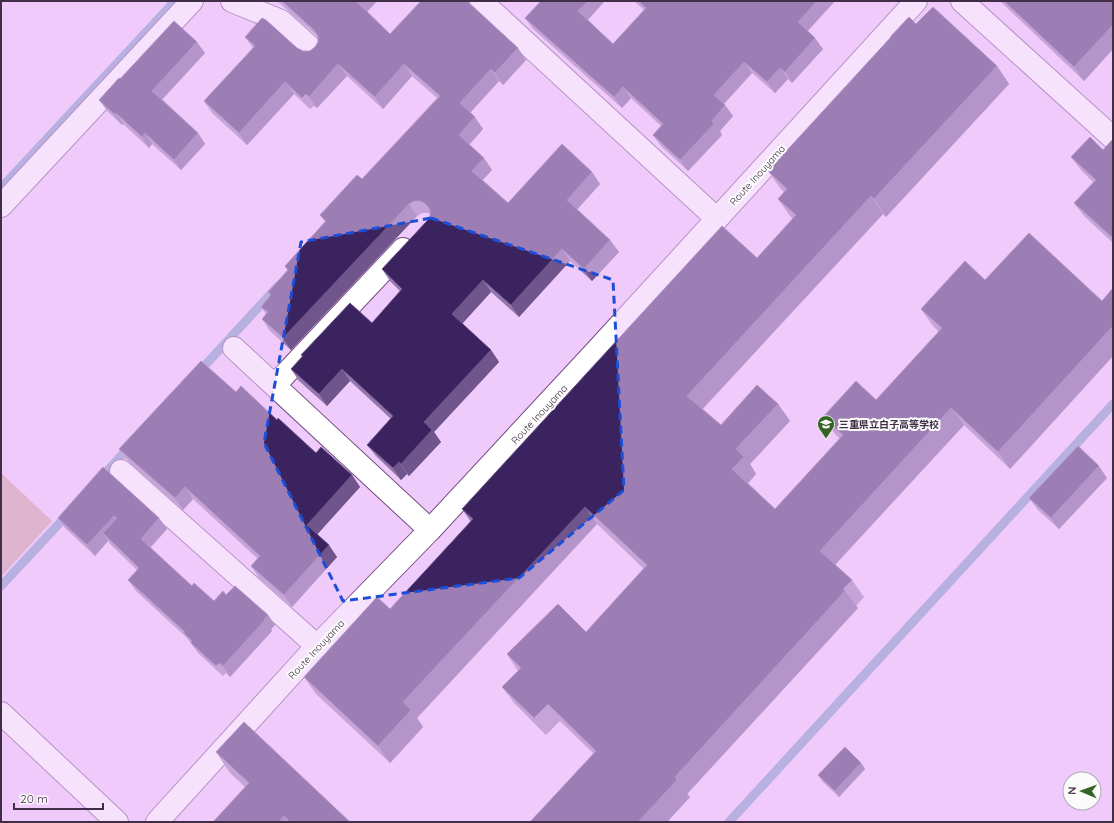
<svg xmlns="http://www.w3.org/2000/svg" width="1114" height="823" viewBox="0 0 1114 823" font-family="Quicksand,'Noto Sans JP',sans-serif">
  <style>
    .green { fill: #c99 }
    .lines { fill: none; stroke-linecap: round; stroke-linejoin: round }
    .stream { stroke: #7991c4; stroke-width: 9 }
    .minor-casing { stroke: #754d81; stroke-width: 24 }
    .major-casing { stroke: #754d81; stroke-width: 24 }
    .minor { stroke: #fff; stroke-width: 22 }
    .major { stroke: #fff; stroke-width: 22 }
    .wall { fill: #9477ac }
    .shaded-wall { fill: #70558d }
    .building { fill: #3a235e; stroke: #70558d }
    .marked { fill: none; stroke: #1d4ed8; stroke-width: 3; stroke-dasharray: 8 5; stroke-linejoin: round }
    .labels { text-anchor: middle; stroke-width: 4; stroke-linejoin: round; paint-order: stroke }
    .street-label { font-size: 10px; fill: #402e46; stroke: #fbfbfb }
    .poi-label { font-size: 10px; font-weight: bold; fill: #402e46; stroke: #fbfbfb; text-anchor: start }
  </style>
  <rect width="100%" height="100%" fill="#efcbfb"/>
  <polygon class="green" points="1,473 52,521 1,577"/>
  <g class="lines">
    <g class="stream">
      <polyline points="1,188 175,1"/>
      <polyline points="197,374 278,286"/>
      <polyline points="100,479 130,446"/>
      <polyline points="1,586 68,514"/>
      <polyline points="729,822 1113,404"/>
    </g>
    <g class="minor-casing">
      <g id="minor">
        <polyline points="232,1 281,21 314,51"/>
        <polyline points="481,1 717,219"/>
        <polyline points="962,1 1113,138"/>
        <polyline points="1,206 192,1"/>
        <polyline points="234,348 430,530"/>
        <polyline points="275,385 403,249"/>
        <polyline points="121,471 317,646"/>
        <polyline points="1,713 117,822"/>
      </g>
    </g>
    <g class="major-casing">
      <polyline id="major" points="157,822 317,646 430,530 598,349 916,1"/>
    </g>
    <use href="#minor" class="minor"/>
    <use href="#major" class="major"/>
  </g>
  <g class="wall">
    <polygon points="277,1 377,1 367,12 390,34 421,1 469,1 469,3 526,60 503,85 499,81 470,113 483,129 469,145 492,170 482,180 508,203 592,172 600,184 577,209 619,252 592,281 570,261 519,317 491,292 462,324 491,350 499,362 434,432 441,442 409,476 407,474 401,480 376,456 367,445 391,419 350,381 327,406 299,381 291,369 302,356 301,355 372,323 400,291 390,281 382,269 427,221 430,216 430,213 422,213 417,216 291,350 270,331 262,319 266,314 261,307 271,296 268,292 288,270 285,266 325,222 320,215 362,179 437,98 412,76 383,109 347,76 317,108 314,106 310,109 294,94 247,145 212,113 204,101 253,48 245,37 297,48 303,51 310,51 315,47 318,42 318,37"/>
    <polygon points="634,1 835,1 807,31 823,49 792,83 788,79 775,93 752,73 724,104 733,116 720,131 722,135 688,171 661,146 653,135 661,126 631,98 622,108 533,29 525,18 588,20 613,44 644,10"/>
    <polygon points="1000,1 1113,1 1113,49 1084,81"/>
    <polygon points="916,24 997,66 1009,84 886,217 883,214 702,409 721,425 778,404 790,421 750,464 756,474 748,483 775,509 840,439 835,434 823,417 876,400 939,332 933,326 921,309 985,280 1102,301 1113,288 1113,356 1010,469 964,425 835,565 852,580 864,597 856,606 858,608 687,794 690,797 667,822 530,822 594,754 560,721 546,735 515,704 502,687 518,671 507,654 586,632 644,569 597,524 417,718 423,727 390,763 316,694 304,677 390,609 471,522 462,509 757,258 793,219 790,216 778,199 784,192 780,188 768,171"/>
    <polygon points="205,53 162,99 198,133 205,144 181,170 152,144 149,148 123,124 122,125 107,111 99,100 120,79"/>
    <polygon points="1113,139 1113,243 1084,216 1074,203 1093,182 1081,170 1071,157 1103,150"/>
    <polygon points="236,392 277,420 316,453 352,475 360,487 317,534 337,557 292,607 259,578 251,566 258,559 193,499 183,510 128,461 119,449"/>
    <polygon points="103,467 159,518 167,529 150,548 192,586 214,601 226,595 268,615 275,625 271,629 272,631 230,677 226,673 223,676 198,653 187,638 136,591 128,580 137,570 110,544 108,541 95,556 65,528 58,518"/>
    <polygon points="1107,478 1059,529 1038,510 1029,498"/>
    <polygon points="216,752 350,822 213,822 245,787 230,773"/>
    <polygon points="861,763 865,769 839,797 823,782 818,775"/>
  </g>
  <g class="shaded-wall">
    <polygon points="358,1 377,1 365,14 357,2"/>
    <polygon points="588,1 605,1 586,22 578,11"/>
    <polygon points="817,1 835,1 806,33 798,22"/>
    <polygon points="1113,25 1113,49 1084,81 1074,67"/>
    <polygon points="815,38 823,49 792,83 785,72"/>
    <polygon points="197,42 205,53 160,102 152,91"/>
    <polygon points="518,48 526,60 503,85 495,73"/>
    <polygon points="744,62 752,73 722,106 714,95"/>
    <polygon points="338,64 347,76 317,108 309,97"/>
    <polygon points="404,64 412,76 383,109 375,97"/>
    <polygon points="997,66 1009,84 886,217 874,199"/>
    <polygon points="780,68 788,79 775,93 767,82"/>
    <polygon points="491,69 499,81 468,115 460,103"/>
    <polygon points="285,82 294,94 247,145 239,133"/>
    <polygon points="623,87 631,98 622,108 614,97"/>
    <polygon points="725,105 733,116 720,131 722,135 688,171 680,160 712,121"/>
    <polygon points="116,113 123,124 122,125 114,114"/>
    <polygon points="475,117 483,129 467,147 459,135"/>
    <polygon points="145,133 152,144 149,148 142,137"/>
    <polygon points="198,133 205,144 181,170 174,160"/>
    <polygon points="484,158 492,170 480,183 472,171"/>
    <polygon points="592,172 600,184 575,212 567,200"/>
    <polygon points="871,196 883,214 699,413 687,396"/>
    <polygon points="409,204 417,216 291,350 283,338"/>
    <polygon points="610,240 619,252 592,281 584,269"/>
    <polygon points="562,249 570,261 519,317 511,305"/>
    <polygon points="483,280 491,292 460,326 452,314"/>
    <polygon points="1113,326 1113,356 1010,469 998,452"/>
    <polygon points="491,350 499,362 434,432 441,442 409,476 401,464 424,422"/>
    <polygon points="342,369 350,381 327,406 319,394"/>
    <polygon points="778,404 790,421 750,464 756,474 745,487 732,469 736,449"/>
    <polygon points="951,408 964,425 832,568 820,551"/>
    <polygon points="399,462 407,474 401,480 393,468"/>
    <polygon points="1099,466 1107,478 1059,529 1051,518"/>
    <polygon points="352,475 360,487 315,537 307,525"/>
    <polygon points="185,487 193,499 183,510 175,498"/>
    <polygon points="585,507 597,524 417,718 423,727 390,763 378,746 403,702"/>
    <polygon points="114,516 121,526 103,533 108,541 95,556 87,545"/>
    <polygon points="159,518 167,529 148,550 141,539"/>
    <polygon points="329,545 337,557 292,607 284,595"/>
    <polygon points="845,591 858,608 687,794 690,797 667,822 638,822 675,777"/>
    <polygon points="268,615 275,625 271,629 272,631 230,677 223,666"/>
    <polygon points="861,763 865,769 839,797 835,791"/>
    <polygon points="284,816 288,822 279,822"/>
  </g>
  <g class="building">
    <polygon points="282,1 358,1 357,2 390,34 421,1 467,1 518,48 495,73 491,69 460,103 475,117 459,135 484,158 472,171 508,203 562,144 592,172 567,200 610,240 584,269 562,249 511,305 483,280 452,314 491,350 424,422 432,430 401,464 399,462 393,468 367,445 393,416 342,369 319,394 291,369 303,356 301,355 350,303 372,323 402,289 382,269 427,221 430,216 430,210 426,204 420,201 414,201 409,204 283,338 262,319 268,312 261,307 271,295 268,292 288,270 285,266 326,221 320,215 357,175 362,179 440,96 404,64 375,97 338,64 309,97 306,94 302,98 285,82 239,133 204,101 255,46 245,37 262,18 266,20 297,48 303,51 310,51 315,47 318,42 318,36 314,30"/>
    <polygon points="541,1 588,1 578,11 613,44 646,8 638,1 817,1 798,22 815,38 785,72 780,68 767,82 744,62 714,95 725,105 712,121 714,124 680,160 653,135 663,124 623,87 614,97 525,18"/>
    <polygon points="1004,1 1113,1 1113,25 1074,67"/>
    <polygon points="933,7 997,66 874,199 871,196 687,396 721,425 757,385 778,404 736,449 744,457 732,469 775,509 843,435 823,417 856,381 876,400 942,328 921,309 965,261 985,280 1029,233 1102,301 1113,288 1113,326 998,452 951,408 820,551 852,580 843,589 845,591 675,777 677,780 638,822 530,822 596,751 548,704 534,718 502,687 521,668 507,654 558,604 586,632 647,565 585,507 403,702 411,710 378,746 304,677 377,597 390,609 473,519 462,509 722,226 757,258 796,215 778,199 787,189 768,171 891,37 891,36 909,17 916,24"/>
    <polygon points="174,21 197,42 152,91 198,133 174,160 145,133 142,137 116,113 114,114 99,100 119,78 120,79"/>
    <polygon points="1090,137 1103,150 1113,139 1113,238 1074,203 1096,180 1071,157"/>
    <polygon points="201,361 236,392 241,386 277,420 278,418 316,453 321,447 352,475 307,525 329,545 284,595 251,566 260,556 185,487 175,498 119,449"/>
    <polygon points="1078,446 1099,466 1051,518 1029,498"/>
    <polygon points="103,467 159,518 141,539 192,586 194,583 214,601 223,591 226,595 235,586 268,615 264,619 265,620 223,666 219,663 216,666 191,643 192,641 184,633 185,632 128,580 139,568 103,533 117,518 114,516 87,545 58,518"/>
    <polygon points="244,722 350,822 290,822 284,816 279,822 213,822 249,783 216,752"/>
    <polygon points="845,747 861,763 835,791 818,775"/>
  </g>
  <path d="M0 0H1114V823H0ZM431 218 613 280 624 490 519 578 343 601 264 443 301 242Z" fill="#efcbfb" fill-opacity=".55" fill-rule="evenodd"/>
  <path class="marked" d="M431 218 613 280 624 490 519 578 343 601 264 443 301 242Z"/>
  <defs>
    <g id="school-pin" transform="scale(0.9)"><path d="M0 17L-7.5 6A9.5 9.5 0 1 1 7.5 6Z" fill="#356323" stroke="#fbfbfb"/><path d="M0-5L7-2L0 1L-7-2ZM-4 1L0 2.5L4 1V4Q0 6-4 4Z" fill="#fff"/></g>
  </defs>
  <g fill-rule="evenodd">
    <use href="#school-pin" x="826" y="424"/>
  </g>
  <g class="labels">
    <g class="street-label">
      <text transform="translate(757 175) rotate(-48)" y="4">Route Inouyama</text>
      <text transform="translate(539 414) rotate(-47)" y="4">Route Inouyama</text>
      <text transform="translate(316 649) rotate(-47)" y="4">Route Inouyama</text>
    </g>
    <g class="poi-label">
      <text x="839" y="428">三重県立白子高等学校</text>
    </g>
  </g>
  <rect width="1114" height="823" fill="none" stroke="#402e46" stroke-width="4"/>
  <g transform="translate(1082 791) rotate(272)"><circle r="19" fill="#fbfbfb" stroke="#b0a9b3"/>
  <path d="M0-3L7 15L0 10L-7 15Z" fill="#356323"/>
  <text y="-6" font-size="11" font-weight="bold" text-anchor="middle" fill="#402e46">N</text>
  </g>
  <path d="M14 803v6h89v-6" fill="none" stroke="#402e46" stroke-width="2"/>
  <text x="20" y="803" font-size="12" fill="#402e46" stroke="#fbfbfb" stroke-width="3" paint-order="stroke">20 m</text>
</svg>
